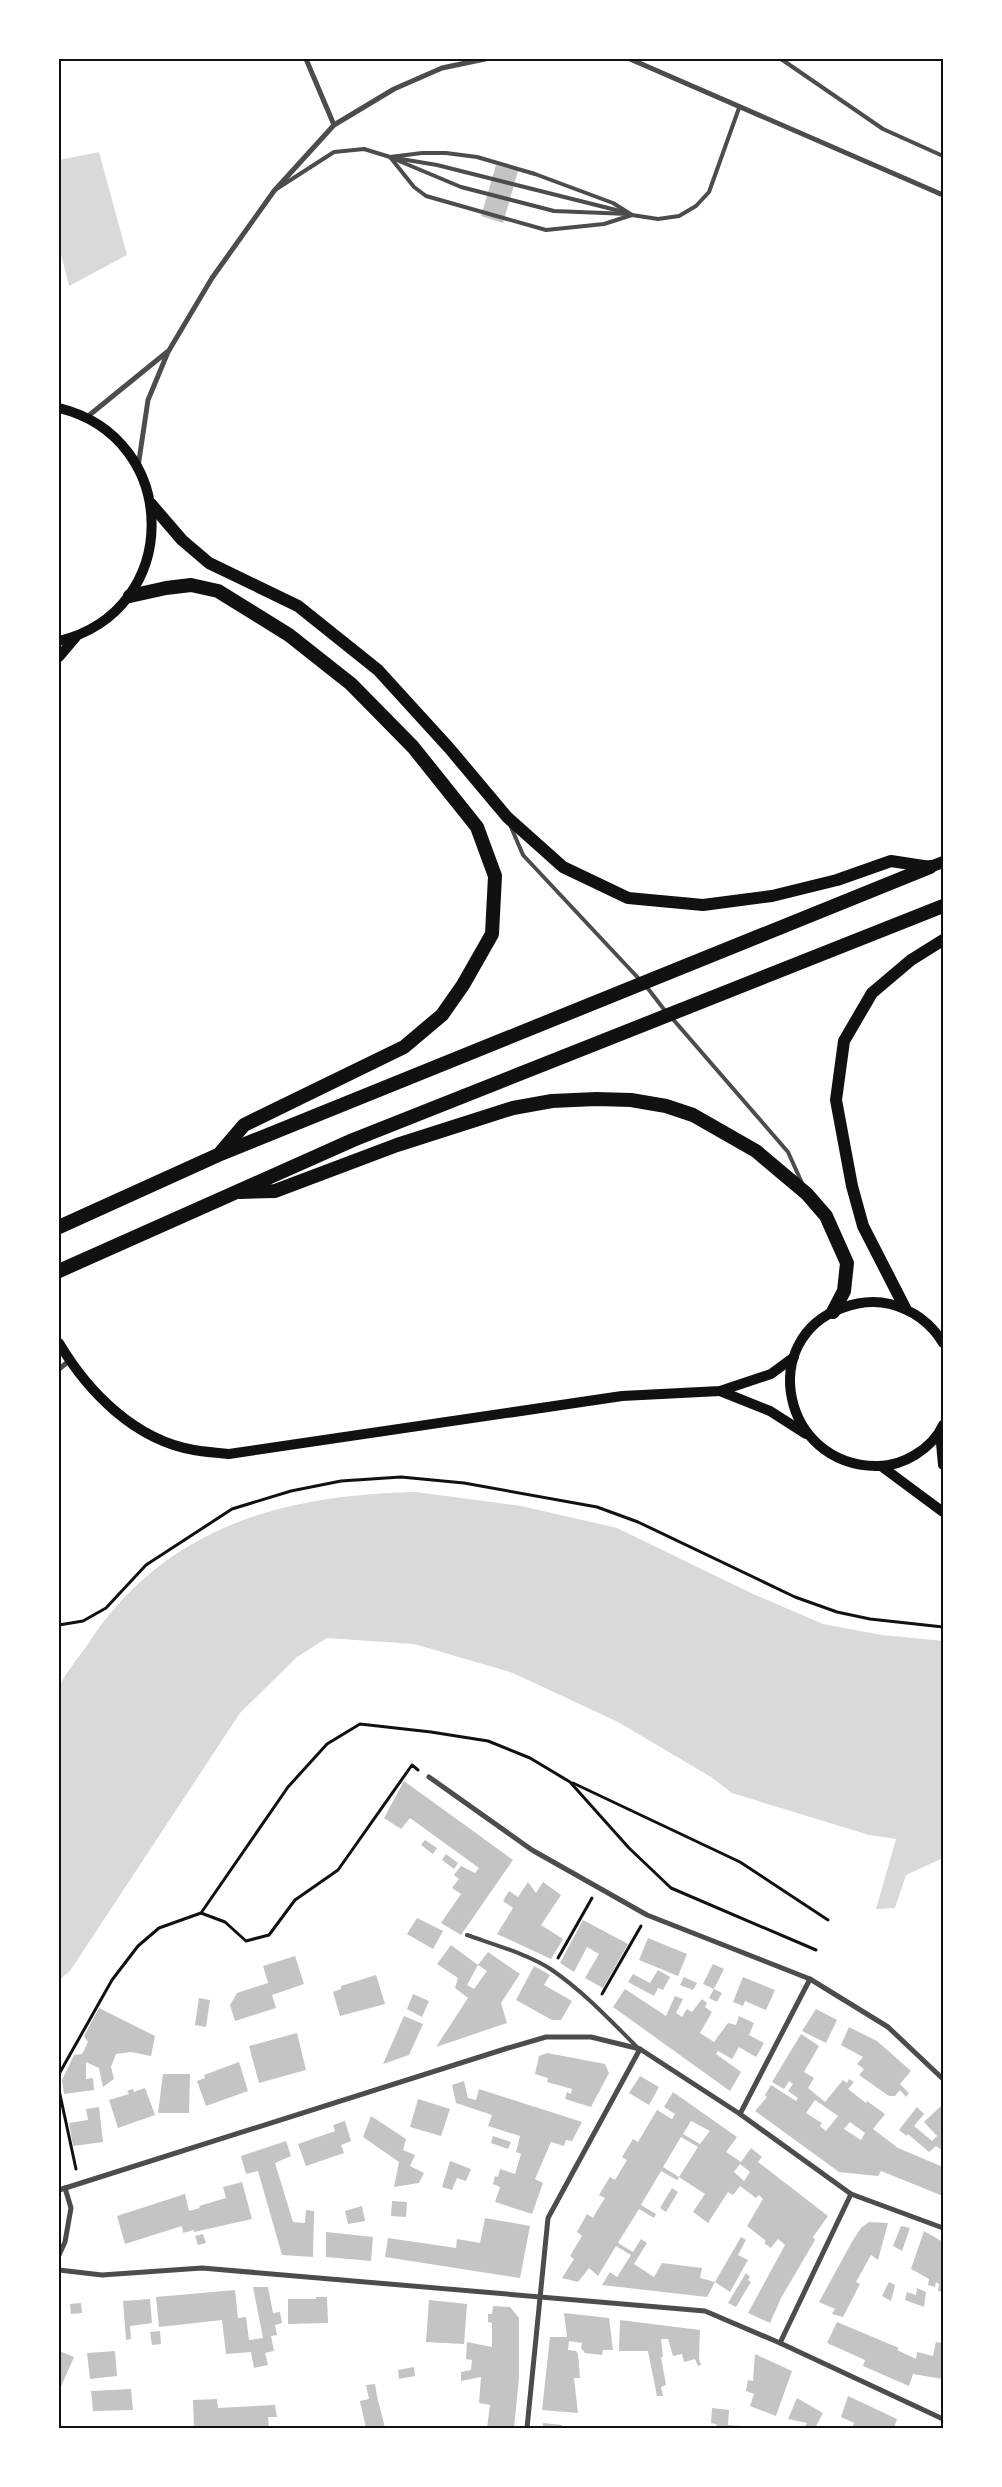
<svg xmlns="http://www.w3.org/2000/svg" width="1002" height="2487" viewBox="0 0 1002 2487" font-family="Cabin,sans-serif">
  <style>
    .water { fill: #d9d9d9 }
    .building { fill: #c4c4c4; fill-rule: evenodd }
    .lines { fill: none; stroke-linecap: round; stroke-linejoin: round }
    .path { stroke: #111; stroke-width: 3 }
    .service { stroke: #4c4c4c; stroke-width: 4 }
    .minor { stroke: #4c4c4c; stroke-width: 5 }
    .secondary { stroke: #111; stroke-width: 10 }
    .primary { stroke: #111; stroke-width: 12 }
    .trunk { stroke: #111; stroke-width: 14 }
    .neatline { fill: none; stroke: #111; stroke-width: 2 }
  </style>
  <rect width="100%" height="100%" fill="#fff"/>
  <g class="water">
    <polygon points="99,152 127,255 69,286 59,246 59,160"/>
    <path d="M416 1492 521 1506 617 1528 753 1594 823 1624 882 1635 943 1641V1858L906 1875 895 1908 876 1909 896 1839 869 1835 732 1793 711 1777 618 1722 513 1673 414 1644 327 1638 297 1657 240 1713 70 1971 59 1980C59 1906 59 1831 59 1757 59 1743 56 1698 59 1689 63 1675 80 1656 88 1644 165 1526 283 1495 416 1492Z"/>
  </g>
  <g class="building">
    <polygon points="496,165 518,171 503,223 481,216"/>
    <polygon points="404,1781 513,1860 461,1935 441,1923 461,1894 452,1888 459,1879 454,1875 457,1871 461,1866 475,1873 479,1868 410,1818 401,1829 384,1818"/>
    <polygon points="425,1840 437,1848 433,1854 421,1845"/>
    <polygon points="446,1854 458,1863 454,1869 442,1860"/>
    <polygon points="528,1882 536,1893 543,1882 561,1895 541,1925 563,1939 551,1959 497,1934 513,1908 503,1901 509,1891 518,1897"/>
    <polygon points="417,1918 443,1931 433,1949 407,1934"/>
    <polygon points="583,1920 628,1944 603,1988 585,1978 599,1954 587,1947 574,1972 560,1963"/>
    <polygon points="648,1938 687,1954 678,1976 639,1960"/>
    <path d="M451 1945 478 1965 488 1952 520 1974 501 2003 507 2023 436 2047 468 1998 455 1988 458 1978 437 1964ZM478 1965 487 1971 474 1989 467 1985Z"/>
    <polygon points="295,1956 304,1984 272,1995 276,2008 235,2021 230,2005 237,1993 268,1983 263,1966"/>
    <polygon points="713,1964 724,1969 714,1989 703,1984"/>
    <polygon points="534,1966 550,1975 544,1985 572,2001 561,2020 552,2020 516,2000"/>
    <polygon points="658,1970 670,1977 663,1990 658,1988 654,1996 628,1982 633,1974 650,1983"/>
    <polygon points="376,1975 385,2004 340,2016 333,1992 341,1989 341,1986"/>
    <polygon points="684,1977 697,1983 693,1990 680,1985"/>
    <polygon points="743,1977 775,1990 766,2010 745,2001 743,2006 733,2002"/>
    <polygon points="625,1989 666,2016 675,1996 683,1999 676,2013 682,2017 687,2009 692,2012 702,1999 707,2003 705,2007 712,2012 700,2033 714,2042 728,2023 736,2025 739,2016 754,2023 749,2035 764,2043 756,2057 739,2047 732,2059 718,2051 716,2054 741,2072 730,2091 613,2007"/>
    <polygon points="714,1989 722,1993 717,2002 709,1998"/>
    <polygon points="413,1994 429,2001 422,2017 407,2009"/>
    <polygon points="199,1998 210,2000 206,2027 195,2025"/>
    <polygon points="99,2008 155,2036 151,2056 131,2052 116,2054 111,2067 114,2079 103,2087 99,2068 86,2062 86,2079 93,2078 94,2090 64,2094 62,2080 74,2055 82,2054 88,2042 84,2036"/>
    <polygon points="816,2009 837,2020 826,2043 802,2031"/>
    <polygon points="404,2016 423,2024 409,2055 383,2064"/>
    <polygon points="849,2027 877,2041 911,2071 900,2084 909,2093 906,2097 900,2090 895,2096 889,2096 859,2075 864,2069 857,2064 863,2057 841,2045"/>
    <polygon points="297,2033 306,2070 259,2083 249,2046"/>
    <path d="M801 2034 819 2046 804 2072 814 2078 808 2088 825 2102 843 2080 847 2083 849 2079 854 2082 848 2089 866 2103 867 2101 885 2114 873 2129 898 2148 943 2167V2196L881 2171 878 2176 839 2172 755 2111 767 2097 765 2095 771 2085 796 2101 798 2098 788 2091 793 2084 789 2081 784 2089 772 2082ZM815 2100 838 2116 826 2131 820 2126 822 2123 806 2113ZM850 2122 865 2133 861 2140 844 2129Z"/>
    <polygon points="547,2053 605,2064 609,2073 591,2107 565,2099 567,2092 571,2094 572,2089 547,2082 548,2078 535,2074 539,2056"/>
    <polygon points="239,2062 248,2091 206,2106 197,2081 205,2078 204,2075"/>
    <polygon points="163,2074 190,2074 189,2113 158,2113"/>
    <polygon points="640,2076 659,2087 649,2105 629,2093"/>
    <polygon points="464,2081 468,2098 476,2100 479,2089 582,2122 572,2141 566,2140 564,2146 551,2142 535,2179 543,2183 532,2214 495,2202 500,2187 493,2184 495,2176 498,2177 500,2169 515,2174 521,2154 516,2152 520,2136 488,2126 492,2115 456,2103 452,2085"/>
    <polygon points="145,2088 155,2115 118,2128 109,2100 129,2094 127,2091 133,2089 134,2092"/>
    <path d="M673 2092 737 2137 726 2152 741 2162 751 2148 762 2157 758 2162 828 2216 813 2237 815 2240 781 2298 770 2323 748 2313 785 2245 778 2239 771 2248 764 2243 766 2241 747 2226 763 2199 759 2195 756 2198 740 2186 733 2195 728 2192 708 2223 693 2212 705 2194 679 2177 677 2180 661 2171 641 2205 656 2214 654 2218 639 2209 618 2243 633 2252 641 2239 647 2243 634 2264 654 2277 662 2263 702 2268 700 2278 715 2282 707 2297 602 2285 610 2272 617 2277 631 2255 616 2246 598 2276 589 2268 578 2282 562 2278 574 2259 570 2256 582 2236 577 2232 587 2214 593 2218 595 2214 605 2198 599 2195 610 2177 615 2180 627 2160 622 2157 633 2139 638 2142 657 2110 672 2119 675 2114 664 2107ZM691 2121 710 2131 700 2144 683 2134ZM681 2137 698 2147 679 2177 663 2167ZM740 2164 750 2172 744 2181 734 2172Z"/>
    <polygon points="418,2099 450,2109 441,2136 410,2127"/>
    <polygon points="943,2104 943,2146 940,2149 936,2146 929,2152 908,2134 907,2136 899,2130 917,2107 924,2114 914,2126 932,2141 937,2136 924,2122"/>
    <polygon points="99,2107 103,2142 73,2146 69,2123 88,2120 86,2109"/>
    <polygon points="371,2116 406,2139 403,2150 415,2155 410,2166 424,2173 419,2183 394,2187 399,2162 363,2137"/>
    <polygon points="345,2121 351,2141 341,2145 344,2153 306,2166 298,2144 335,2131 333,2125"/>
    <polygon points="493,2136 511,2142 508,2149 491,2143"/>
    <polygon points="286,2141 291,2156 275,2163 293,2222 305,2223 306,2210 314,2211 313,2257 282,2255 258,2171 246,2174 241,2156"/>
    <polygon points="450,2161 471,2169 466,2181 457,2178 452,2190 442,2187"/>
    <polygon points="242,2182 252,2219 194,2232 194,2230 183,2233 182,2226 125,2244 117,2216 185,2194 189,2211 200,2208 199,2206 226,2198 223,2187"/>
    <polygon points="672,2188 678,2192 666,2212 660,2208"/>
    <polygon points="392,2201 407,2202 406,2217 391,2216"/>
    <polygon points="362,2206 365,2221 348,2224 345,2211"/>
    <polygon points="485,2218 530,2226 520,2278 385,2257 388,2238 456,2248 457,2239 480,2243"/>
    <polygon points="869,2222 888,2223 878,2260 871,2255 856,2282 860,2284 843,2317 832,2314 835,2309 819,2302 853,2240 861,2228"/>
    <polygon points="901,2226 910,2228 902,2251 893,2246"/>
    <polygon points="924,2231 943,2242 942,2292 938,2291 939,2284 936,2282 935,2287 928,2285 929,2279 911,2269"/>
    <polygon points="326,2232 373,2237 371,2261 326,2257"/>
    <polygon points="203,2234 206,2243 198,2245 195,2236"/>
    <polygon points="741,2237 746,2240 738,2255 748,2260 730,2292 715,2282"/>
    <polygon points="746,2273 750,2277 748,2280 751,2282 736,2307 728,2303"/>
    <polygon points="889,2282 895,2285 891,2301 882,2296"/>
    <polygon points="253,2287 268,2287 273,2313 280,2312 282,2323 275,2325 277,2335 271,2336 274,2351 265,2353 268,2365 254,2368 251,2352 226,2354 222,2320 159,2327 156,2297 235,2290 238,2318 246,2317 249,2340 263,2338"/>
    <polygon points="917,2288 926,2292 924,2307 905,2300 907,2292 916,2295"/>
    <polygon points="316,2297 327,2297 328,2323 288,2324 288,2299 316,2299"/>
    <polygon points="150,2299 152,2323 130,2326 131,2339 126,2340 123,2301"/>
    <polygon points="429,2300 467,2304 464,2344 426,2342"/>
    <polygon points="81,2303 82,2313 71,2314 70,2304"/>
    <polygon points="493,2306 510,2307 519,2318 519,2378 514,2428 487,2428 490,2405 479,2403 481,2377 461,2381 461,2372 471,2370 472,2360 466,2359 467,2342 492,2347 492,2323 488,2322 488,2314 492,2314"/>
    <polygon points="564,2313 609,2318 613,2350 603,2350 602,2355 585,2353 581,2348 582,2343 569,2341 568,2350 576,2351 578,2354 580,2378 574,2378 578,2413 542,2410 550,2337 567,2337"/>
    <polygon points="620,2320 700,2330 699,2358 701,2365 698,2366 695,2359 684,2362 682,2354 673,2356 668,2339 661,2339 663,2357 661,2357 666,2385 661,2387 663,2396 657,2396 648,2351 619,2351"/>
    <polygon points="837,2322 899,2348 897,2350 916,2359 917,2352 933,2356 936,2342 943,2343 943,2379 913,2374 909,2386 863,2366 865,2360 827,2343"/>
    <polygon points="160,2331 161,2344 152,2345 150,2332"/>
    <polygon points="59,2351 74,2357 59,2391"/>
    <polygon points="115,2351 117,2376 90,2379 87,2353"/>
    <polygon points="755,2354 792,2371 776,2416 750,2406 754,2394 746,2391 748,2380 753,2381"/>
    <polygon points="414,2367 415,2376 399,2379 398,2370"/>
    <polygon points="375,2384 377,2396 385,2428 366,2428 360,2401 369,2399 366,2385"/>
    <polygon points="131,2389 133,2410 93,2411 91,2391"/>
    <polygon points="848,2396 897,2419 894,2428 852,2428 854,2423 841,2417"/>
    <polygon points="797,2398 823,2413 815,2428 804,2428 807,2423 788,2419"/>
    <polygon points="217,2399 218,2408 275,2405 277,2417 268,2417 269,2428 194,2428 193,2400"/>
    <polygon points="712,2408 729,2410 728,2425 741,2426 740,2428 717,2428 716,2424 711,2423"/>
    <polygon points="543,2423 562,2425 562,2428 543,2428"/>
  </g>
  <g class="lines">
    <g class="path">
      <polyline points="59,1625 83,1621 106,1608 146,1565 232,1509 291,1491 341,1481 401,1477 464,1483 597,1507 638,1522 795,1597 837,1612 870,1619 943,1627"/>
      <polyline points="573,1783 740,1862 828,1920"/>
      <polyline points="201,1913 225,1922 246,1941 269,1935 295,1900 338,1870 412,1765 418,1770"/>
      <polyline points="558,1958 592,1898"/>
      <polyline points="602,1994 641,1926"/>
      <polyline points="59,2074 112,1980 138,1946 159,1928 201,1913 288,1787 327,1744 360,1724 431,1732 488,1741 530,1758 570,1782 629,1848 671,1888 816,1950"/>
      <polyline points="59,2090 76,2169"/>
    </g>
    <g class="service">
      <polyline points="781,59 883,129 943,156"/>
      <polyline points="390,157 414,187 426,196 546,230 604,224 632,215"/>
      <polyline points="392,158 461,187 554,211 629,214"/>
      <polyline points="395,158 437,165 624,212"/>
      <polyline points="278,188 334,152 364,149 390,157 422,153 446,153 477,157 535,174 613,203 632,215 658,219 679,216 696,206 709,192 739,108"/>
      <polyline points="511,827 523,855 641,981"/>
      <polyline points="646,986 666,1012"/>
      <polyline points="671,1017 788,1152 802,1183"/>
      <path d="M467 1935C492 1944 531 1955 552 1970 584 1992 611 2021 638 2048"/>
    </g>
    <g class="minor">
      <polyline points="306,59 334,125"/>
      <polyline points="630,59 943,195"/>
      <polyline points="87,417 167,352"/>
      <polyline points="138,467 148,400 168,352 212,278 274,191 334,125 394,89 442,68 485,59"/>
      <polyline points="59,1369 69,1361"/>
      <polyline points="429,1777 532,1850 647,1915 810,1979 888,2027 943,2079"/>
      <polyline points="740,2114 810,1979"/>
      <polyline points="59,2190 508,2048 546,2037 591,2037 640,2049 740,2114 851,2194 943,2228"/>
      <polyline points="59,2255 65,2242 71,2208 65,2188"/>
      <polyline points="59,2270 102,2275 202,2268 705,2311 780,2343 943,2419"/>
      <polyline points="780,2343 851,2194"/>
      <polyline points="527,2428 548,2218 640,2049"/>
    </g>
    <g class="secondary">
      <path d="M59 408C182 438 183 611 59 641"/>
      <polyline points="59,657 76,637"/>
      <path d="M59 1343C88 1392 135 1440 194 1450 206 1452 218 1453 229 1454L622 1396 720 1391 771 1374 794 1357"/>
      <path d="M943 1343C931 1323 913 1310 890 1304 874 1300 858 1302 842 1308 757 1339 782 1465 876 1466 902 1467 932 1449 943 1425"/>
      <polyline points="720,1391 770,1411 806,1434"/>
      <polyline points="940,1432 943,1465"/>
      <polyline points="881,1466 943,1512"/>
    </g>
    <g class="primary">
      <polyline points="151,504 182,540 209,563 298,606 378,670 450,749 507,817 563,867 628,898 703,905 772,896 837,880 891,861 930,867 943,862"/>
      <polyline points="905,1308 863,1226 852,1186 836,1100 844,1041 872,993 911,960 943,940"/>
    </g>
    <g class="trunk">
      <polyline points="130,596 166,588 191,585 218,591 289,635 351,684 413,747 477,827 495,876 492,934 463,985 442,1015 404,1047 244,1125 221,1152"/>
      <polyline points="240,1192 275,1191 397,1145 513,1108 552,1101 596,1099 631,1100 666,1106 693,1115 756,1151 807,1194 826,1216 847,1263 844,1291 833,1312"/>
      <polyline points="59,1227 218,1155 930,867"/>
      <polyline points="59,1271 353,1140 943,906"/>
    </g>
  </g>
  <rect width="1002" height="2487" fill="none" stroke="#ffffff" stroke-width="120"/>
  <rect x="60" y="60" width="882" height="2367" class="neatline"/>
</svg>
